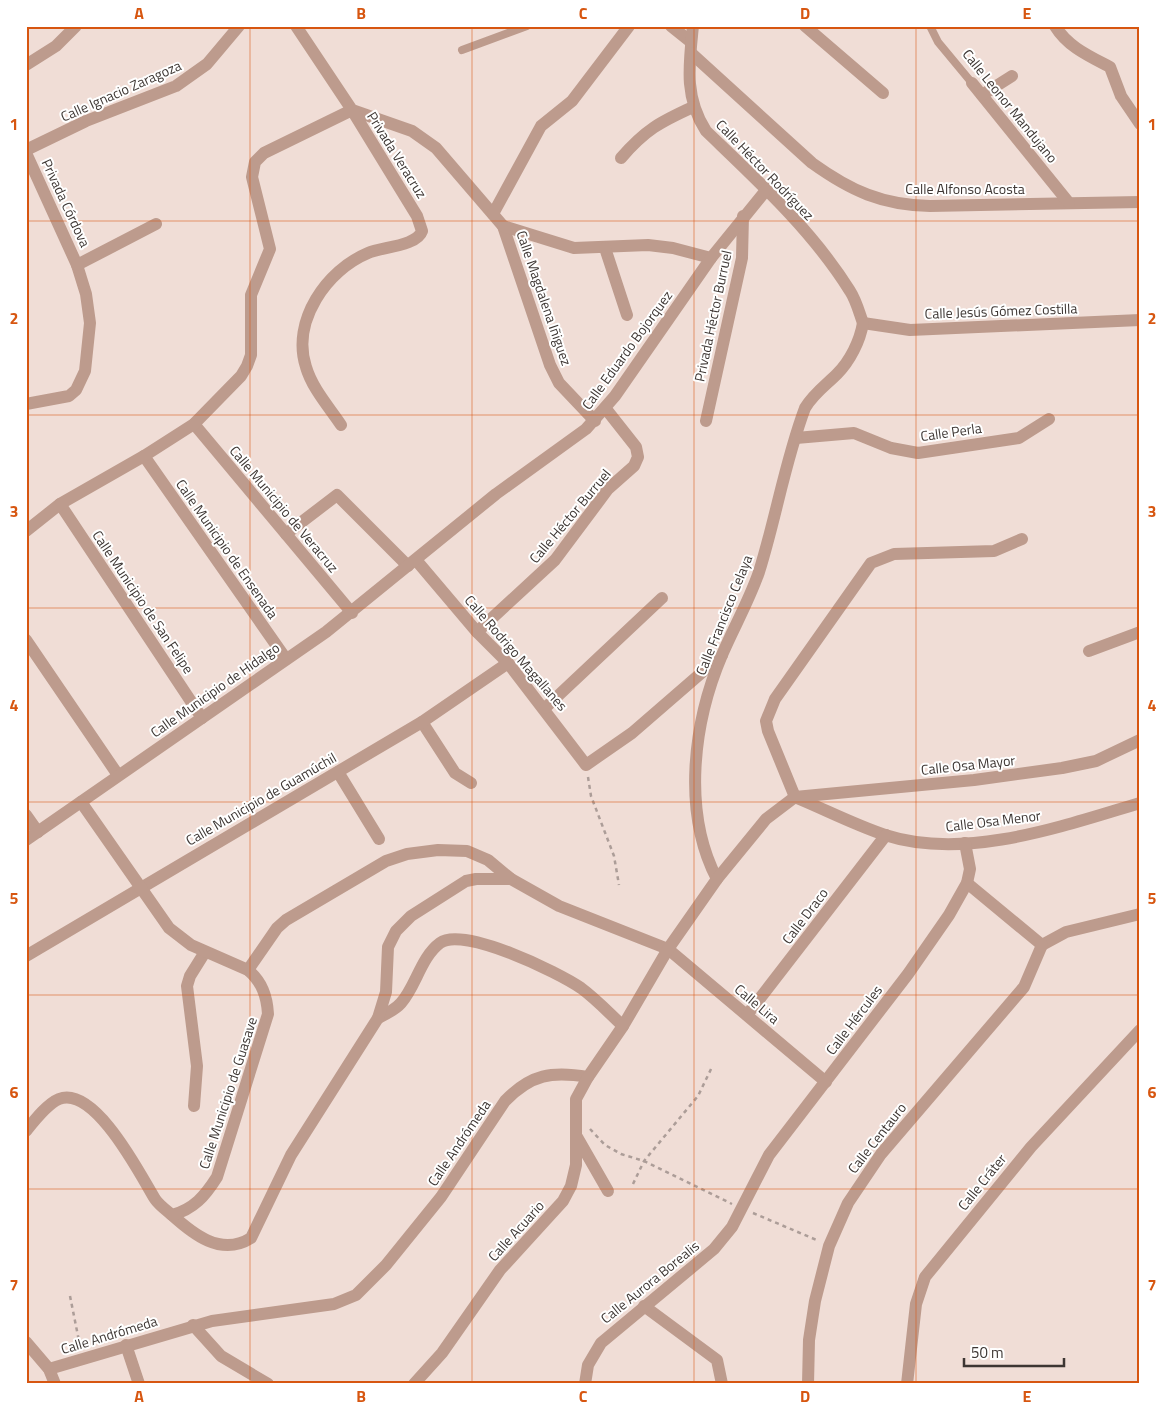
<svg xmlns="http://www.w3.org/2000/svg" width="1166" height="1410" viewBox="0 0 1166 1410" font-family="'Titillium Web',sans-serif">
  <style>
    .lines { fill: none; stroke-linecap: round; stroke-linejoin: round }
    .path { stroke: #ac9d98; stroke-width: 2.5; stroke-dasharray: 4 4; stroke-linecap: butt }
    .service { stroke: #bd9b8d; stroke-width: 8 }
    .minor { stroke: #bd9b8d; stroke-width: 12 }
    .tertiary { stroke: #bd9b8d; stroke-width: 12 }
    .grid { fill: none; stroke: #d75610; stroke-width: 1; stroke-opacity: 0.55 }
    .labels { text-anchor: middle; stroke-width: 4; stroke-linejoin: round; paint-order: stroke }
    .street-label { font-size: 14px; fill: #3d3633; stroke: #fff }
    .neatline { fill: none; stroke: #d75610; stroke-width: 2 }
    .grid-label { font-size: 16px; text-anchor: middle; font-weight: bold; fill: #d75610 }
  </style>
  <rect width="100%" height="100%" fill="#f0ddd6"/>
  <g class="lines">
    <g class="path">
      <polyline points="588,777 591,796 614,856 619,885"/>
      <polyline points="590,1129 605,1145 621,1154 644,1161 732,1204"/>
      <polyline points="633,1184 644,1161 698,1096 712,1067"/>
      <polyline points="753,1213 819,1241"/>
      <polyline points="70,1296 80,1346"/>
    </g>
    <g class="service">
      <polyline points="930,26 938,42 972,83"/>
      <polyline points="462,50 527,26"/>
    </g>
    <g class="minor">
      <polyline points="296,26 352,110 412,131 436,148 503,226 550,365 559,383 595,421"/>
      <polyline points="671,26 691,42"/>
      <path d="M693 26C689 65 684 97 706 131 757 180 812 230 850 291 856 300 859 312 863 323"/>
      <polyline points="805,26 883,93"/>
      <path d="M1055 26C1068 47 1089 56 1110 67L1121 96 1140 124"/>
      <path d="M691 53 812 163C851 191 882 205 930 206L1140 202"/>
      <polyline points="26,65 56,46 76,26"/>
      <polyline points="972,83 1069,203"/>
      <polyline points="982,95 1012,76"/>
      <polyline points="26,150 86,121 176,86 207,64 239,26"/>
      <polyline points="26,153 77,265 86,294 90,323 85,371 76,390 69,396 26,404"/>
      <path d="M621 158C645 130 660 122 693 107"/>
      <polyline points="493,214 541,126 572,101 629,26"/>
      <polyline points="503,226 574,248 648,245 673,248 711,258"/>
      <polyline points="605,248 627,315"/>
      <polyline points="77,265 156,224"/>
      <polyline points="863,323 910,330 1140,320"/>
      <polyline points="706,421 742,258 743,216"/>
      <polyline points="194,424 352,613"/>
      <polyline points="796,438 854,433 891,448 918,453 1019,438 1049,419"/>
      <polyline points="144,456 286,659"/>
      <polyline points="60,504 202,718"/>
      <path d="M26 531 60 504 144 456 194 424 241 376 247 366 251 355V295L270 249 252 177 255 162 264 153 352 110 417 216 422 231C417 246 382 247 368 253 327 270 291 321 306 367 312 388 329 407 341 425"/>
      <polyline points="286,534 337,495 408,566"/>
      <polyline points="416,560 477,632 508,663 586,765 632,733 722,655"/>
      <polyline points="477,632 555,560 608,489 634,466 638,457 636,447 606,409"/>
      <polyline points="26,640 118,775"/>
      <polyline points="1089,651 1140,632"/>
      <polyline points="545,708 662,598"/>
      <polyline points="422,722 455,773 471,783"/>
      <polyline points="338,772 379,839"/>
      <polyline points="795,797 768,731 766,721 775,699 871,563 894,554 994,551 1022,539"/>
      <path d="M797 798C826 810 855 825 885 835 965 861 1063 826 1140 803"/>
      <polyline points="26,815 38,832"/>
      <path d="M717 879C682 812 693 723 722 655 734 627 749 601 759 572 776 518 785 461 805 408 813 394 826 385 837 374 850 361 860 341 863 323"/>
      <polyline points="967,883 1042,945 1066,932 1140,914"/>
      <polyline points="26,956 422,722 508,663"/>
      <polyline points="248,970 277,928 286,920 386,861 407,854 438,850 467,851 488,860 511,879 559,906 668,949 826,1082"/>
      <polyline points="747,1015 886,835"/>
      <path d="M378 1018C386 1014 395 1010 401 1003 416 986 421 957 440 943 463 926 558 972 581 988 596 999 609 1013 623 1026"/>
      <polyline points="194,1106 197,1066 187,986 190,976 205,952"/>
      <polyline points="577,1137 608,1191"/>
      <path d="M172 1215C193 1234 221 1257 251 1238L291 1155 378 1018 386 992 388 947 396 931 411 916 466 881 476 879H511"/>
      <polyline points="644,1306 717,1360 722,1384"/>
      <polyline points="193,1325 221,1356 268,1384"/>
      <polyline points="26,1342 49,1369 55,1384"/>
      <polyline points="126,1345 139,1384"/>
      <path d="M49 1369 212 1321 334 1304 356 1295 386 1265 441 1197 505 1101C531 1074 552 1071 588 1077L623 1026 668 949 717 879 766 819 795 797 974 780 1062 768 1096 761 1140 740"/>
      <polyline points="414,1384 442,1353 500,1270 563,1201 571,1186 576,1165 576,1099 588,1077"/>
      <polyline points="585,1384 588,1365 601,1343 714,1249 732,1227 769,1155 908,974 949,915 967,883 970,869 965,843"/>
      <polyline points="808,1384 809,1340 815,1301 829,1246 848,1203 881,1154 1024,987 1042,945"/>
      <polyline points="907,1384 916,1304 925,1277 1031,1147 1140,1030"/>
    </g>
    <g class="tertiary">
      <polyline points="26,840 326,632 496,494 586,429 615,396 711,258 767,189"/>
      <path d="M26 1131C34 1121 47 1104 59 1099 95 1085 141 1176 155 1199 159 1205 166 1210 172 1215 194 1209 205 1196 217 1177L268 1014C267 996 262 982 248 970L191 945 169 928 81 802"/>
    </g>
  </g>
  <path class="grid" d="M250 26V1384M472 26V1384M694 26V1384M916 26V1384M26 221H1140M26 415H1140M26 608H1140M26 802H1140M26 995H1140M26 1189H1140"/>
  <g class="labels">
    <g class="street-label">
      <text transform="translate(121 91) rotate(-24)" y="5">Calle Ignacio Zaragoza</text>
      <text transform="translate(1010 106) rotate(51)" y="5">Calle Leonor Mandujano</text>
      <text transform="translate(397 155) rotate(58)" y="5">Privada Veracruz</text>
      <text transform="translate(765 170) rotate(46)" y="5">Calle Héctor Rodríguez</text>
      <text x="965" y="194">Calle Alfonso Acosta</text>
      <text transform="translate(66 203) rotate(65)" y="5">Privada Córdova</text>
      <text transform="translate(544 298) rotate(71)" y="5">Calle Magdalena Iñiguez</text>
      <text transform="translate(1001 311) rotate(-2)" y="5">Calle Jesús Gómez Costilla</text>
      <text transform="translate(713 316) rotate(-78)" y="5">Privada Héctor Burruel</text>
      <text transform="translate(627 350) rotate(-54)" y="5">Calle Eduardo Bojorquez</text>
      <text transform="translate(951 432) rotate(-8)" y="5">Calle Perla</text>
      <text transform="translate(284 509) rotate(50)" y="5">Calle Municipio de Veracruz</text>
      <text transform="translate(570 516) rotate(-50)" y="5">Calle Héctor Burruel</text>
      <text transform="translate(227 549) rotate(55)" y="5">Calle Municipio de Ensenada</text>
      <text transform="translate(143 602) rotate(56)" y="5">Calle Municipio de San Felipe</text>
      <text transform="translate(724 615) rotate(-68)" y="5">Calle Francisco Celaya</text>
      <text transform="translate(516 653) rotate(49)" y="5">Calle Rodrigo Magallanes</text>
      <text transform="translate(215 690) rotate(-35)" y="5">Calle Municipio de Hidalgo</text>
      <text transform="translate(968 765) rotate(-6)" y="5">Calle Osa Mayor</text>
      <text transform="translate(261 799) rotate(-30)" y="5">Calle Municipio de Guamúchil</text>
      <text transform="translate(993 821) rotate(-7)" y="5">Calle Osa Menor</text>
      <text transform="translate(805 916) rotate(-53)" y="5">Calle Draco</text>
      <text transform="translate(757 1004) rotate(40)" y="5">Calle Lira</text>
      <text transform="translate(854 1020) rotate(-53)" y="5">Calle Hércules</text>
      <text transform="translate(228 1093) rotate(-72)" y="5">Calle Municipio de Guasave</text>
      <text transform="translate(877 1138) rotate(-52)" y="5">Calle Centauro</text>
      <text transform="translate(459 1143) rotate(-56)" y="5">Calle Andrómeda</text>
      <text transform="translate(982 1182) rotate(-51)" y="5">Calle Cráter</text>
      <text transform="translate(516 1231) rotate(-48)" y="5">Calle Acuario</text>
      <text transform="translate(650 1282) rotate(-39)" y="5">Calle Aurora Borealis</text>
      <text transform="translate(109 1335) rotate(-17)" y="5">Calle Andrómeda</text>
    </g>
  </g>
  <rect width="1166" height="1410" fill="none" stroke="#ffffff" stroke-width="55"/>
  <path d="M964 1358v8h100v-8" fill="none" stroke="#3d3633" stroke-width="2.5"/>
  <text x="971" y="1358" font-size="15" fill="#3d3633" stroke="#ffffff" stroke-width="4" paint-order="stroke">50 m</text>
  <rect x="28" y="28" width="1110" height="1354" class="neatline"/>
  <g class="grid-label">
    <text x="139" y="19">A</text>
    <text x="361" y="19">B</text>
    <text x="583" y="19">C</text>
    <text x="805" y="19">D</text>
    <text x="1027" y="19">E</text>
    <text x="14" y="130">1</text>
    <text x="1152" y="130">1</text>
    <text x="14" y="324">2</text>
    <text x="1152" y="324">2</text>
    <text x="14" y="517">3</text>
    <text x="1152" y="517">3</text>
    <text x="14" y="711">4</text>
    <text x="1152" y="711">4</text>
    <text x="14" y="904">5</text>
    <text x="1152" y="904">5</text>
    <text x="14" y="1098">6</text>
    <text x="1152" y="1098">6</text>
    <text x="14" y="1291">7</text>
    <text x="1152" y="1291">7</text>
    <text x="139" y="1402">A</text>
    <text x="361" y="1402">B</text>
    <text x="583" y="1402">C</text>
    <text x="805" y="1402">D</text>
    <text x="1027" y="1402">E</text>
  </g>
</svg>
